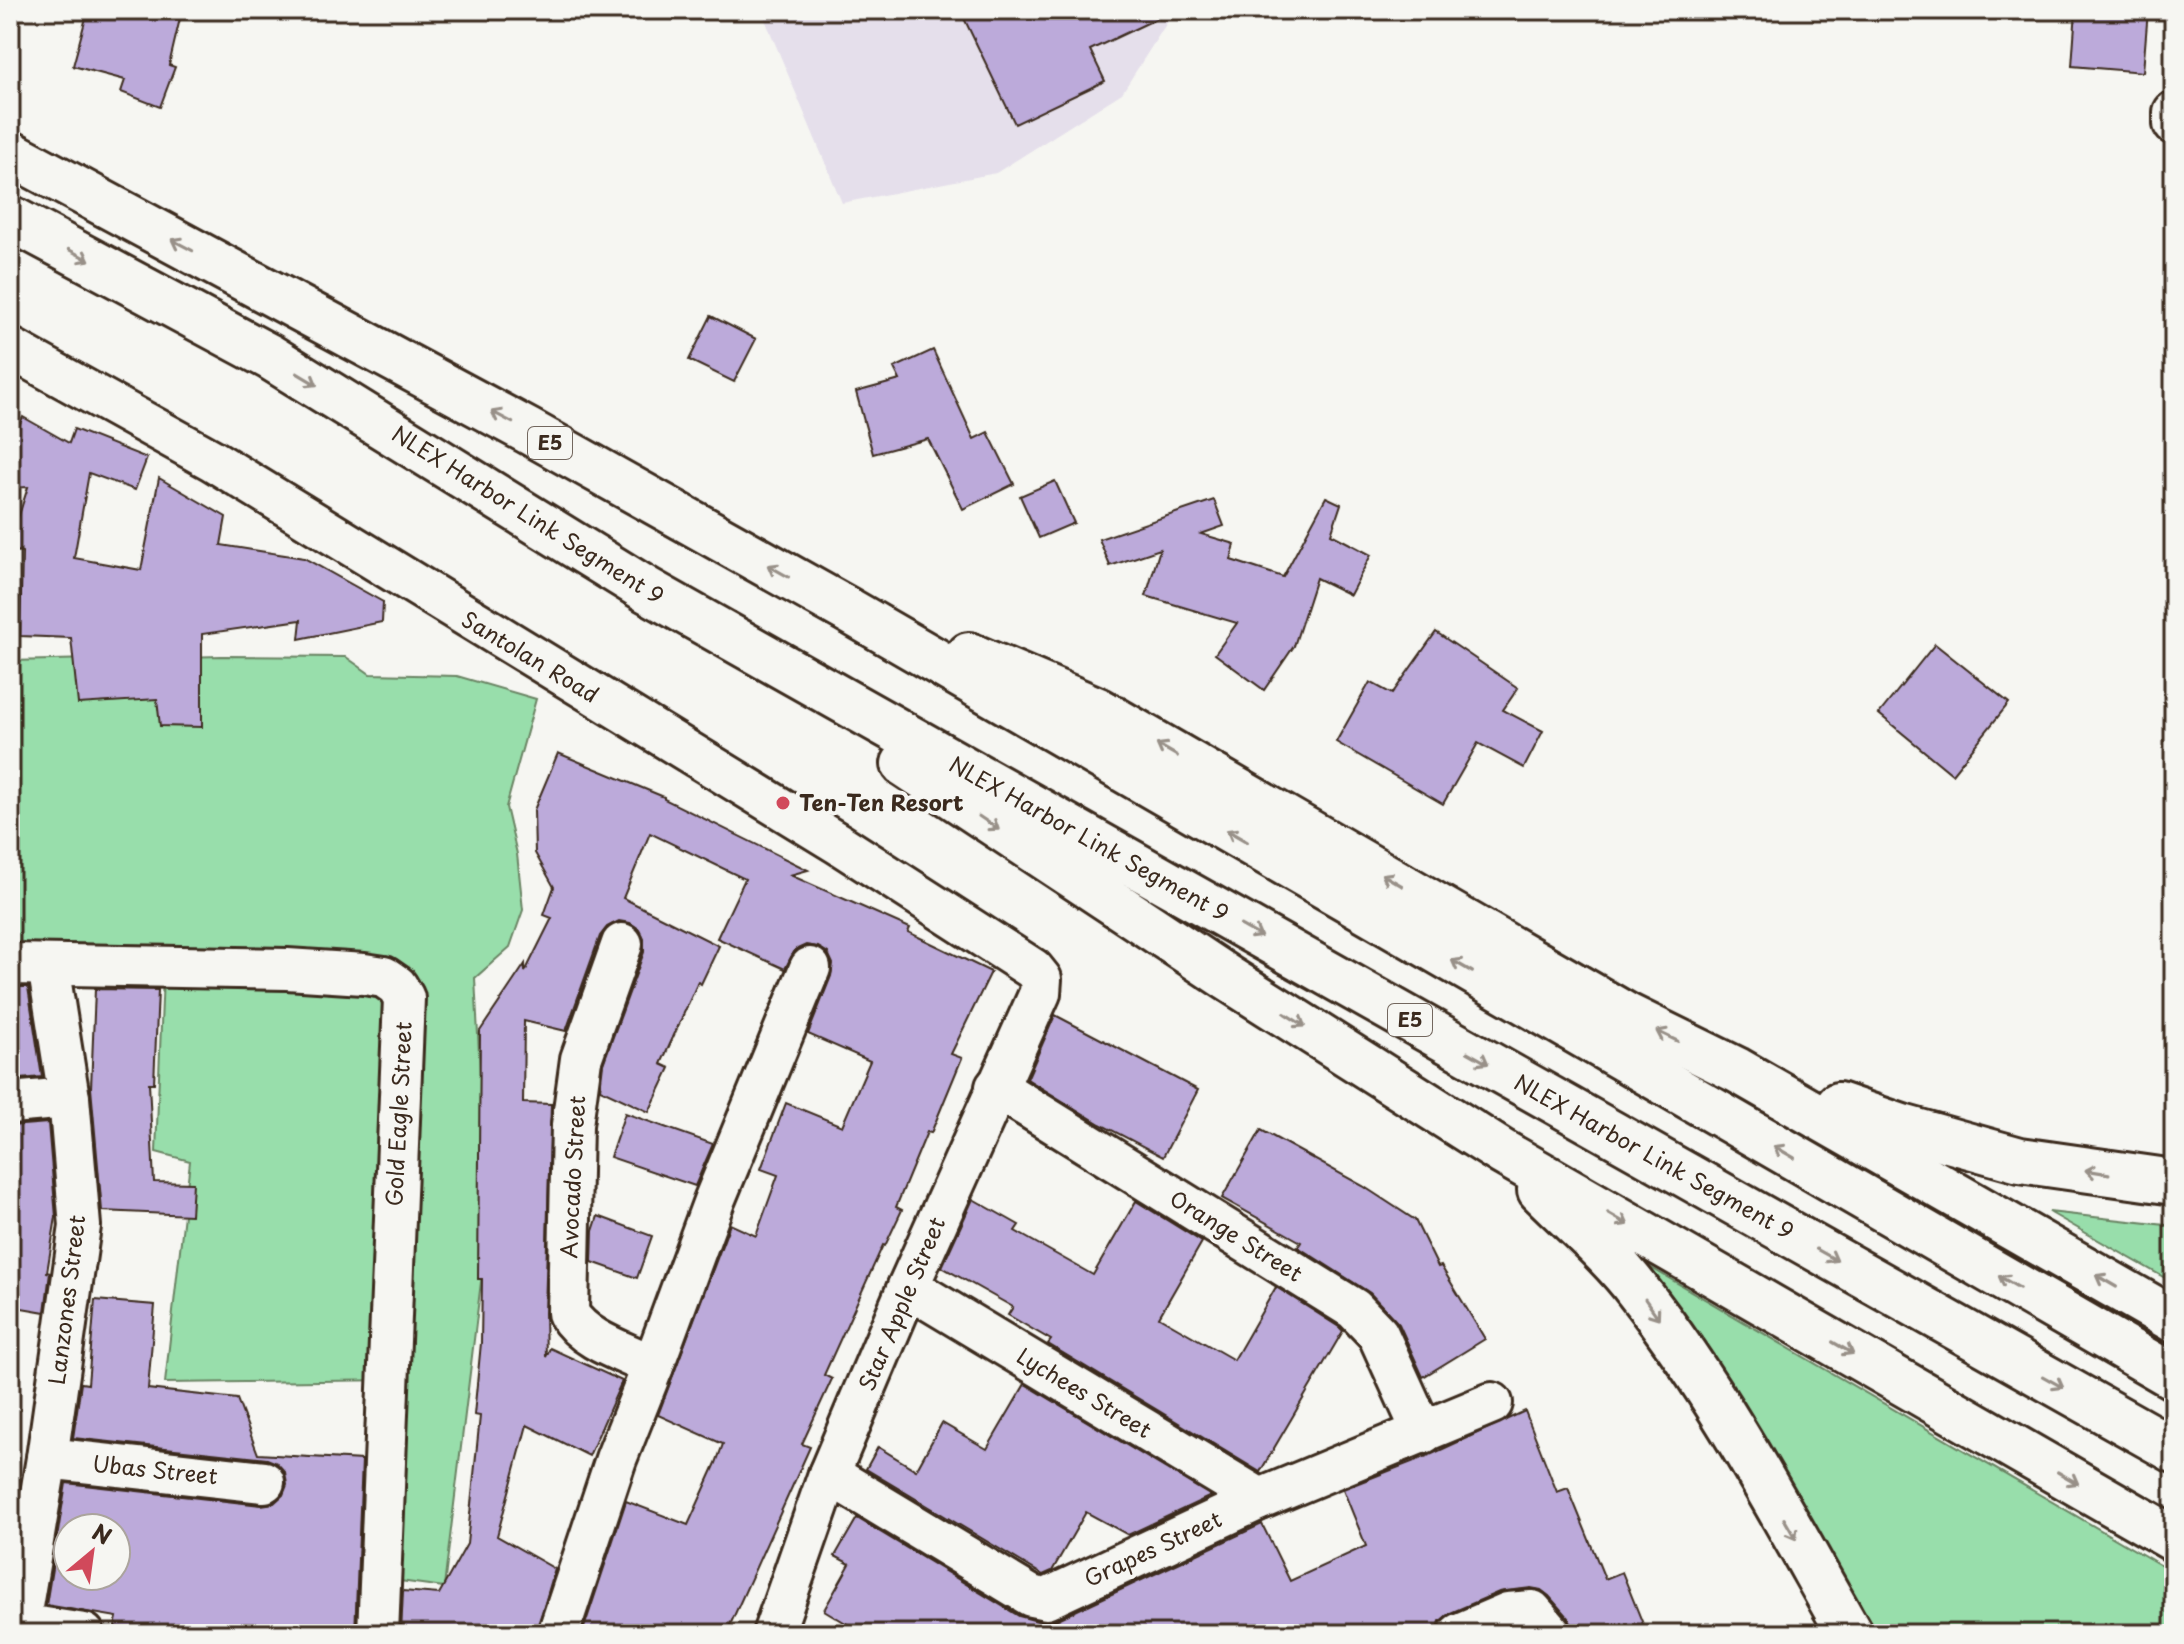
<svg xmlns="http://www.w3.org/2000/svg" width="2184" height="1644" viewBox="0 0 2184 1644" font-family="'Playpen Sans',sans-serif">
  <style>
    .built { fill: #e5dfeb }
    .green { fill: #98deab; stroke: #6a8464; stroke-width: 2 }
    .building { fill: #bcaada; stroke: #3b2a1e; stroke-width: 2; fill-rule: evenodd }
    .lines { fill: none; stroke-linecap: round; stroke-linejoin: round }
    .minor-casing { stroke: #3b2a1e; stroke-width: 46 }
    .highway-casing { stroke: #3b2a1e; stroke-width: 50 }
    .minor { stroke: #f6f6f2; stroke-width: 40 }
    .highway { stroke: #f6f6f2; stroke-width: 44 }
    .oneway { stroke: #989088 }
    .poi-dot { fill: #d1495b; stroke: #f6f6f2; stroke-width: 3 }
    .labels { text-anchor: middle; stroke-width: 8; stroke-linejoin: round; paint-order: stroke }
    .shield { fill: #f6f6f2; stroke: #73675e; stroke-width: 2 }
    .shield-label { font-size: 20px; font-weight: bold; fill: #3b2a1e }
    .street-label { font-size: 22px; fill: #3b2a1e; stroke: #f6f6f2 }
    .poi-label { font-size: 22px; font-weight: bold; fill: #3b2a1e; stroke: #f6f6f2; text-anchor: start }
  </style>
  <rect width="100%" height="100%" fill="#f6f6f2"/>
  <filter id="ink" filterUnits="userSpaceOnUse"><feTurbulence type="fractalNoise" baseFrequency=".0125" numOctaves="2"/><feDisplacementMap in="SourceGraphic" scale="16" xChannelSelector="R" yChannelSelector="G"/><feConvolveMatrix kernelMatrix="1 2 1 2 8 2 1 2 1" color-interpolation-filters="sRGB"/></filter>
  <g filter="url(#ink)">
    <polygon class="built" points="761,10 1175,10 1122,93 996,173 842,203"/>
    <g class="green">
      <polygon points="222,656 346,657 370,674 457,676 536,699 506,807 517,854 523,910 510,947 475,978 488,1224 444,1587 363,1576 396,1380 165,1383 190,1161 156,1152 164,950 10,943 10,661"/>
      <polygon points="2049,1212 2174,1226 2174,1283"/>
      <polygon points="1631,1256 2174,1573 2174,1634 1870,1634"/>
    </g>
    <g class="building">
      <polygon points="88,10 182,10 169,65 175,67 160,107 121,92 125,80 73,66"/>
      <polygon points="960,10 1175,10 1090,50 1105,81 1015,124"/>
      <polygon points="2076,10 2148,10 2143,72 2072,66"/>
      <polygon points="711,316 756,339 734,382 689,360"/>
      <polygon points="933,350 974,439 988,432 1014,484 963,509 928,439 873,454 856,392 900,380 894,368"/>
      <polygon points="23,417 69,443 74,429 147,458 135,490 89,473 74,558 141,570 159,478 226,517 221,545 304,558 383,602 382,622 299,639 301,620 202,634 202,727 160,726 157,699 78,704 71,638 20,636 22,552 10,550 10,543 28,487 10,488 10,444"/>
      <polygon points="1055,481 1074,523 1039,538 1020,496"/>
      <polygon points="1326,497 1341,504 1331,534 1371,555 1350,595 1316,578 1294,646 1264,690 1215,654 1237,623 1146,596 1160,549 1110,566 1099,539 1214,500 1224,526 1201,534 1235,544 1231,560 1283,577"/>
      <polygon points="1436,632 1518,688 1503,710 1543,731 1524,768 1478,743 1443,804 1336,742 1370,682 1392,694"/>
      <polygon points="1935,644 2009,703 1952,774 1879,714"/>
      <polygon points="558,753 664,797 664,799 808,870 790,875 910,928 908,932 991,972 951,1054 962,1058 931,1133 927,1132 896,1207 902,1210 885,1246 883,1245 824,1375 832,1379 802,1444 810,1447 726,1634 582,1634 626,1501 688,1525 716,1463 723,1444 658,1415 730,1224 756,1236 778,1175 761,1169 786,1103 842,1126 870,1061 808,1034 831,976 833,964 828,953 818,947 806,945 795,950 785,969 717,938 745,879 650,833 623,898 719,946 701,984 698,982 661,1064 670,1068 649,1112 600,1089 603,1064 644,952 644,939 639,929 630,923 619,921 607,927 600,936 566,1031 524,1021 523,1103 551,1104 545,1313 546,1357 550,1348 622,1381 589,1456 527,1425 497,1536 555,1569 536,1634 401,1634 403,1591 439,1594 467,1544 480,1416 474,1415 481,1343 482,1279 478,1279 480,1031 525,964 525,972 552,918 544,915 554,887 535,853 534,810"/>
      <polygon points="10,987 28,987 42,1077 10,1080"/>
      <polygon points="95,989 158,990 154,1083 149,1083 154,1182 193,1183 191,1215 102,1211 91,1088"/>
      <polygon points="1055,1015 1198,1090 1163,1157 1100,1124 1027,1079"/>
      <polygon points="625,1113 713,1144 695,1186 610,1157"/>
      <polygon points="48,1123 56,1217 47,1272 50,1273 45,1312 10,1306 10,1126"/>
      <polygon points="1261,1130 1363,1186 1415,1220 1438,1267 1441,1266 1485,1339 1423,1377 1399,1324 1370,1293 1298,1247 1301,1242 1222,1198"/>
      <polygon points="973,1199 1019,1225 1015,1231 1093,1275 1136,1201 1202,1242 1159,1317 1234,1360 1276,1287 1339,1327 1343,1331 1260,1472 1048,1344 1051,1340 1008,1315 1013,1307 942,1267"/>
      <polygon points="598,1216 652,1236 637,1278 592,1262 593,1231"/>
      <path d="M95 1300 155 1305 148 1389 237 1399 258 1454 362 1460 355 1634H161L115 1627 117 1617 46 1605 66 1483 261 1505 274 1503 283 1495 287 1485 285 1472 277 1463 267 1459 73 1438 81 1383 88 1384ZM68 1528H116V1576H68Z"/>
      <polygon points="1025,1384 1211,1496 1128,1535 1086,1512 1052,1571 1043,1575 866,1469 878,1447 916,1470 942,1423 987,1449"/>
      <polygon points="1525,1411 1557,1492 1568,1488 1605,1579 1622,1572 1647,1634 1574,1634 1569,1619 1549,1596 1541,1590 1531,1588 1499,1592 1450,1613 1440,1621 1436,1634 864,1634 824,1610 850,1564 835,1556 857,1518 1019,1616 1041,1622 1056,1620 1262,1524 1290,1581 1366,1546 1343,1489 1432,1454"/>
    </g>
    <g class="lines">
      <g class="minor-casing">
        <g id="minor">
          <polyline points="2174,124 2174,112"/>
          <polyline points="10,348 212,460 839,844 1033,969 1041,979 1040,993 908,1287 829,1474 773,1634"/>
          <path d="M622 944 581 1059 572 1125 568 1313C584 1341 625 1352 653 1366"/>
          <polyline points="10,964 287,969 364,974 384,977 397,986 404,998 378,1634"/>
          <polyline points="996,1087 1354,1309 1378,1334 1423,1433"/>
          <polyline points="10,1103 69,1098"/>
          <polyline points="908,1287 1260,1499"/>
          <polyline points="47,1458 264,1482"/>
          <polyline points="829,1474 1031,1596 1046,1599 1260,1499 1492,1403"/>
          <polyline points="19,1624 84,1634"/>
          <polyline points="13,1634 19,1624 47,1458 80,1226 69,1098 48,965"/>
          <polyline points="558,1634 616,1459 653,1366 714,1201 810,968"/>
          <polyline points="1459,1634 1508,1613 1532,1611 1552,1634"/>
        </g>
      </g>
      <g class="highway-casing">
        <g id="highway">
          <polyline points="10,153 528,431 846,609 2174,1377"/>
          <polyline points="10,218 270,357 647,590 2174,1450"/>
          <polyline points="969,655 1098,710 1627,1016 1737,1070 2174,1320"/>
          <polyline points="904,764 1229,979 1502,1152 2174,1539"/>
          <polyline points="1838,1105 1902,1127 2020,1160 2174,1182"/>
          <path d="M1540 1190C1571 1221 1613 1257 1638 1291 1721 1397 1784 1518 1850 1634"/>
        </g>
      </g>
      <use href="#minor" class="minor"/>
      <use href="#highway" class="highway"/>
    </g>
    <defs><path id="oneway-shaft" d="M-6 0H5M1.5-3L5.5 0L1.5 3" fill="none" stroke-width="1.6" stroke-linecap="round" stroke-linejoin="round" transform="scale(2)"/></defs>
    <g class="oneway">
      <use href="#oneway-shaft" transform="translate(182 245) rotate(-152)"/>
      <use href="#oneway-shaft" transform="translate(79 255) rotate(28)"/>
      <use href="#oneway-shaft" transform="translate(307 379) rotate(31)"/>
      <use href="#oneway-shaft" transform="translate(502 417) rotate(-152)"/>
      <use href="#oneway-shaft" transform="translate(778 571) rotate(-151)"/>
      <use href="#oneway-shaft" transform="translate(1167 750) rotate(-150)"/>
      <use href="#oneway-shaft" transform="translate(989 823) rotate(34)"/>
      <use href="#oneway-shaft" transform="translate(1237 836) rotate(-150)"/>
      <use href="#oneway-shaft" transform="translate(1392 880) rotate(-150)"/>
      <use href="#oneway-shaft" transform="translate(1251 931) rotate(29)"/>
      <use href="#oneway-shaft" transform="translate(1462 966) rotate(-150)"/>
      <use href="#oneway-shaft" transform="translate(1295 1020) rotate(32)"/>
      <use href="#oneway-shaft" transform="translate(1667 1036) rotate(-154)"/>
      <use href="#oneway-shaft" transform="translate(1478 1058) rotate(29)"/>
      <use href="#oneway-shaft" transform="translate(1784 1152) rotate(-150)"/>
      <use href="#oneway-shaft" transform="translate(2097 1172) rotate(-171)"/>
      <use href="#oneway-shaft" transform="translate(1618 1219) rotate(30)"/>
      <use href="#oneway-shaft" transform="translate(1827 1255) rotate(29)"/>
      <use href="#oneway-shaft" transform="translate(2106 1281) rotate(-150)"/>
      <use href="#oneway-shaft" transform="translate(2009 1282) rotate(-150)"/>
      <use href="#oneway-shaft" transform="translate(1652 1309) rotate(55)"/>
      <use href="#oneway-shaft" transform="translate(1843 1348) rotate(30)"/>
      <use href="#oneway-shaft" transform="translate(2053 1382) rotate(29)"/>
      <use href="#oneway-shaft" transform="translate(2068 1478) rotate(30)"/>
      <use href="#oneway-shaft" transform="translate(1790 1529) rotate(60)"/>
    </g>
  </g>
  <circle class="poi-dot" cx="783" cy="803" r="8"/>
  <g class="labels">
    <g class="shield">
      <rect x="528" y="427" width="44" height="32" rx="6"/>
      <rect x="1388" y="1004" width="44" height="32" rx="6"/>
    </g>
    <g class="shield-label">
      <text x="550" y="450">E5</text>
      <text x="1410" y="1027">E5</text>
    </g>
    <g class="street-label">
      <text transform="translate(528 515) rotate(32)" y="8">NLEX Harbor Link Segment 9</text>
      <text transform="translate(530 657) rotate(31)" y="8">Santolan Road</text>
      <text transform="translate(1089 839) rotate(29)" y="8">NLEX Harbor Link Segment 9</text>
      <text transform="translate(399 1114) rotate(-87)" y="8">Gold Eagle Street</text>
      <text transform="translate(1654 1157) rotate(29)" y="8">NLEX Harbor Link Segment 9</text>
      <text transform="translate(573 1177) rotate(-87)" y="8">Avocado Street</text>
      <text transform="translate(1236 1236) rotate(32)" y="8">Orange Street</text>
      <text transform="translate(67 1300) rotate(-83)" y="8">Lanzones Street</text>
      <text transform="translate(902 1304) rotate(-67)" y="8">Star Apple Street</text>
      <text transform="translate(1084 1393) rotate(31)" y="8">Lychees Street</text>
      <text transform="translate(155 1470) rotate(6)" y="8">Ubas Street</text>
      <text transform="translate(1153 1549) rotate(-25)" y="8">Grapes Street</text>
    </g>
    <g class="poi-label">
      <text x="799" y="811">Ten-Ten Resort</text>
    </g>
  </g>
  <rect width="2184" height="1644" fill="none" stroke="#f6f6f2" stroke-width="40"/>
  <rect x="20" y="20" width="2144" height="1604" fill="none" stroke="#3b2a1e" stroke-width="3" filter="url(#ink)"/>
  <g transform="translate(92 1552) rotate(29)"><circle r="38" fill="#f6f6f2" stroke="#aba49d" stroke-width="2"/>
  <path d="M0-6L14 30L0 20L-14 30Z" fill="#d1495b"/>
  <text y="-12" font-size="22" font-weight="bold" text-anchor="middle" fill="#3b2a1e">N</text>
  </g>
</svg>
